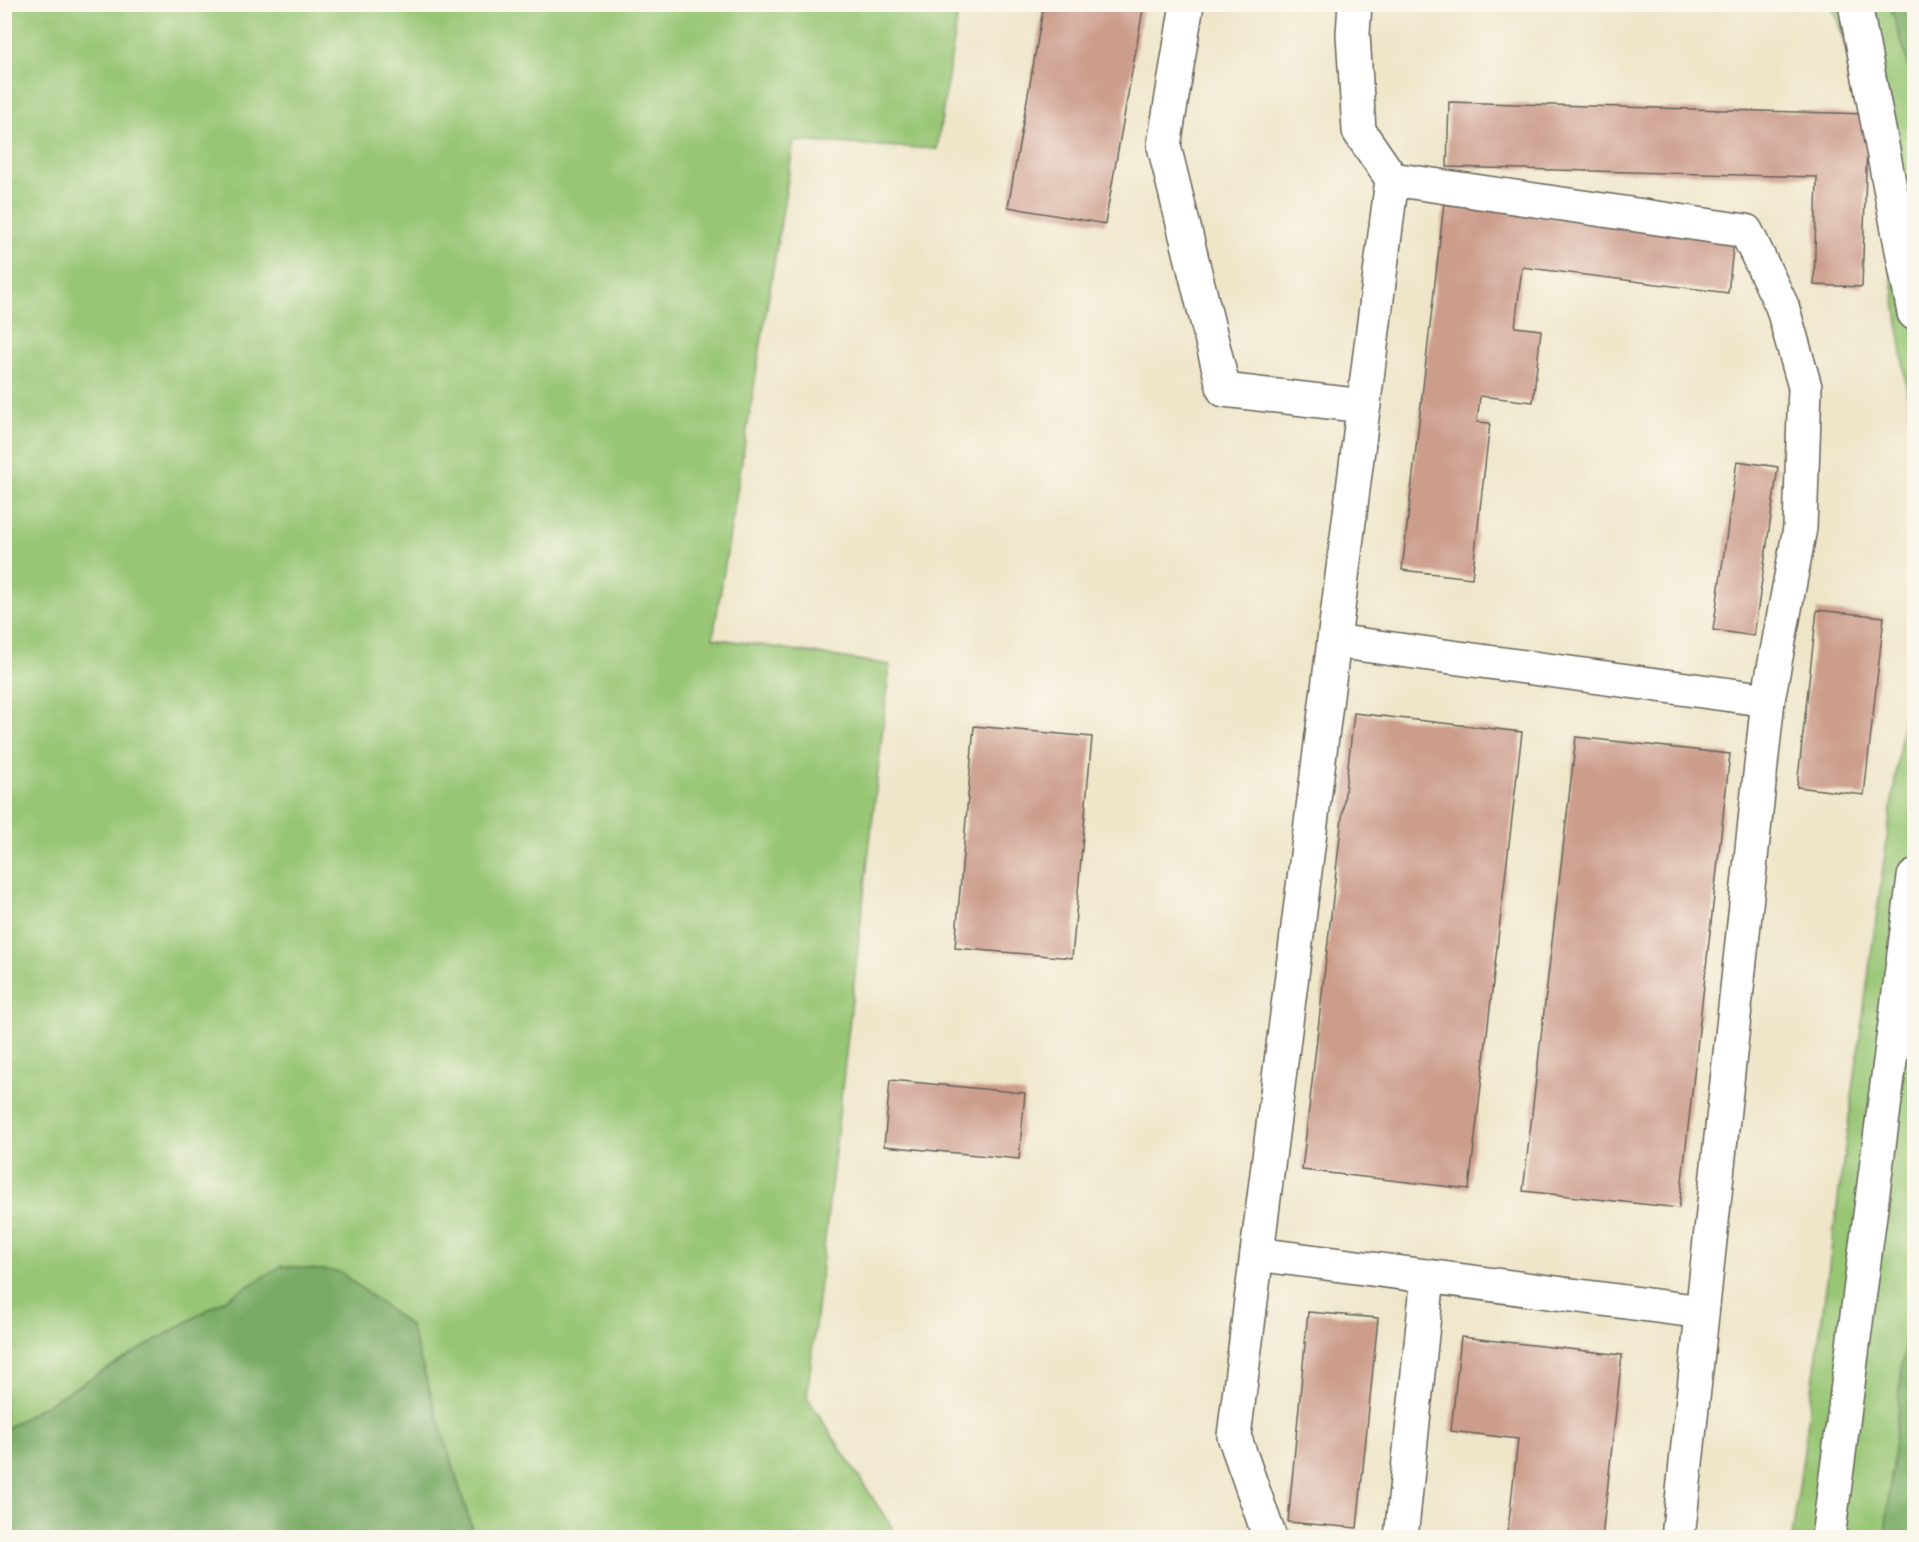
<svg xmlns="http://www.w3.org/2000/svg" width="1919" height="1542" viewBox="0 0 1919 1542" font-family="'Playpen Sans',sans-serif">
  <style>
    .green { fill: #98c675; stroke: #5a7148; stroke-width: 1.5 }
    .forest { fill: #7aab66; stroke: #4b6441; stroke-width: 1.5 }
    .building { fill: #cc9c8c }
    .lines { fill: none; stroke-linecap: round; stroke-linejoin: round }
    .minor-casing { stroke: #666359; stroke-width: 36 }
    .minor { stroke: #fff; stroke-width: 33 }
  </style>
  <rect width="100%" height="100%" fill="#fbf7ec"/>
  <filter id="ink" filterUnits="userSpaceOnUse"><feTurbulence type="fractalNoise" baseFrequency=".0167" numOctaves="2"/><feDisplacementMap in="SourceGraphic" scale="12" xChannelSelector="R" yChannelSelector="G"/><feConvolveMatrix kernelMatrix="1 2 1 2 8 2 1 2 1" color-interpolation-filters="sRGB"/></filter>
  <filter id="wash" filterUnits="userSpaceOnUse"><feTurbulence type="fractalNoise" baseFrequency=".008" numOctaves="4" result="noise"/><feDisplacementMap in="SourceGraphic" scale="24" xChannelSelector="R" yChannelSelector="G"/><feGaussianBlur stdDeviation="1.35" result="paint"/><feColorMatrix in="noise" values="0 0 0 0 0 0 0 0 0 0 0 0 0 0 0 0 0 1.4 0 .05"/><feComposite in="paint" operator="in"/></filter>
  <g filter="url(#wash)">
    <rect width="100%" height="100%" fill="#efe6ca"/>
    <g class="green">
      <polygon points="4,5 959,5 937,149 794,141 713,638 890,665 807,1397 898,1537 468,1537 471,1526 410,1326 340,1272 282,1266 5,1429"/>
      <polygon points="1832,5 1890,5 1907,59 1914,101 1914,444 1870,113"/>
      <polygon points="1914,640 1914,1249 1885,1537 1792,1538"/>
    </g>
    <g class="forest">
      <polygon points="1890,5 1914,5 1914,101 1907,59"/>
      <polygon points="1914,1249 1914,1537 1885,1537"/>
      <polygon points="282,1266 340,1272 410,1326 471,1526 468,1537 5,1537 5,1429"/>
    </g>
    <g id="blocks">
      <g class="building">
        <polygon points="1044,4 1144,4 1105,224 1008,207"/>
        <polygon points="1449,102 1868,114 1862,287 1814,285 1817,177 1447,167"/>
        <polygon points="1444,204 1734,239 1728,293 1522,267 1515,327 1541,330 1533,402 1480,396 1477,422 1490,423 1472,578 1402,570"/>
        <polygon points="1737,461 1778,467 1754,636 1713,630"/>
        <polygon points="1817,610 1884,617 1864,795 1797,787"/>
        <polygon points="1354,713 1522,732 1469,1189 1302,1170"/>
        <polygon points="974,726 1092,737 1072,958 955,948"/>
        <polygon points="1576,737 1730,754 1679,1208 1523,1191"/>
        <polygon points="890,1080 1025,1093 1019,1159 884,1146"/>
        <polygon points="1308,1312 1378,1318 1357,1528 1288,1522"/>
        <polygon points="1461,1337 1622,1355 1602,1538 1507,1538 1518,1439 1451,1431"/>
      </g>
    </g>
  </g>
  <g filter="url(#ink)">
    <use href="#blocks" fill-opacity="0" stroke="#666359" stroke-width="1.5"/>
    <g class="lines">
      <g class="minor-casing">
        <g id="minor">
          <polyline points="1187,4 1164,146 1224,390 1364,406"/>
          <polyline points="1855,4 1914,313"/>
          <polyline points="1392,179 1746,231 1782,306 1805,387 1800,528 1768,700 1678,1538"/>
          <polyline points="1334,641 1768,700"/>
          <polyline points="1257,1254 1702,1312"/>
          <polyline points="1270,1538 1234,1436 1392,179 1359,131 1353,34 1355,4"/>
          <polyline points="1401,1538 1428,1276"/>
          <polyline points="1828,1538 1914,877"/>
        </g>
      </g>
      <use href="#minor" class="minor"/>
    </g>
  </g>
  <rect width="1919" height="1542" fill="none" stroke="#fbf7ec" stroke-width="24"/>
</svg>
